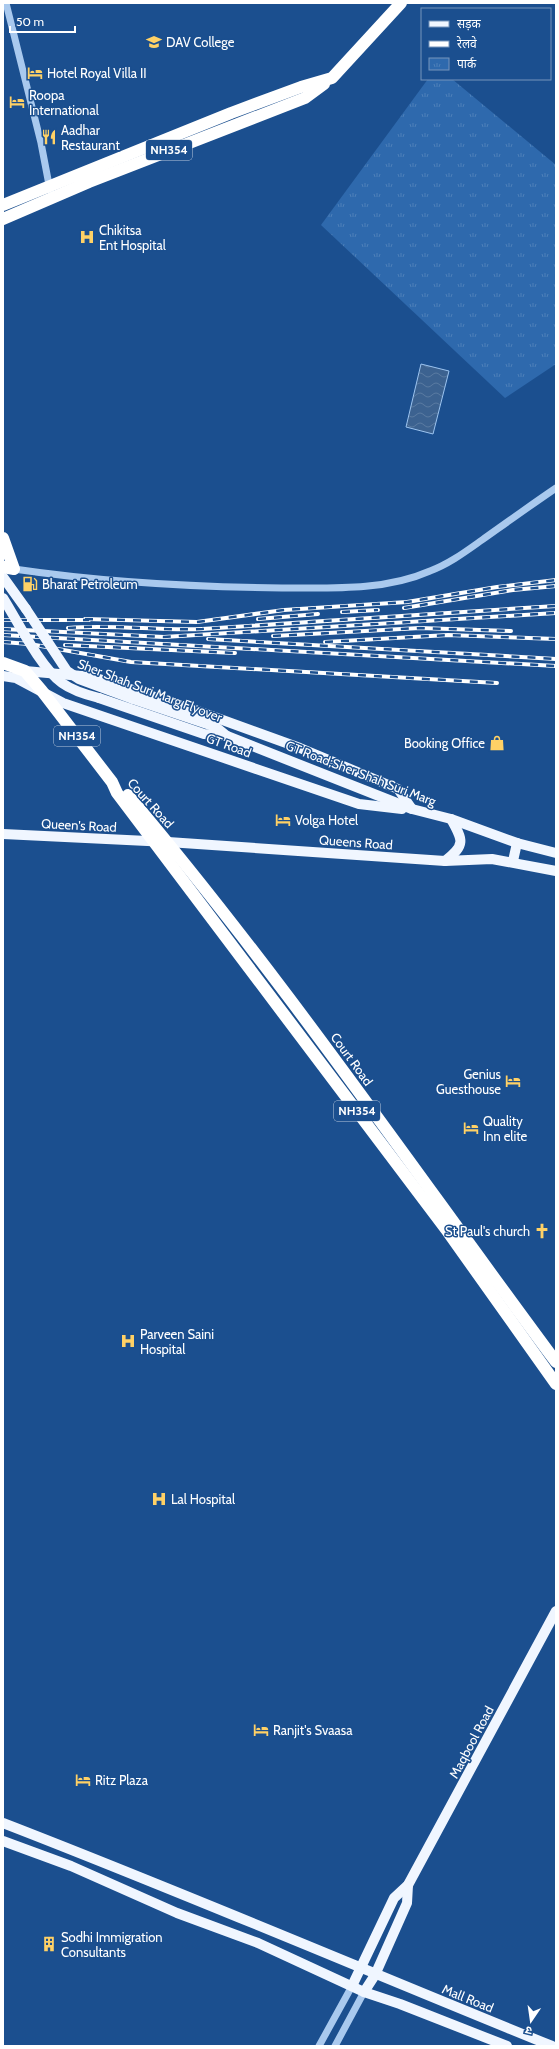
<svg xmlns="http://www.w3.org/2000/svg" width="559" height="2049" viewBox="0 0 559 2049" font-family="Cabin,'Noto Sans Devanagari',sans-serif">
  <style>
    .park { fill: url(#park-tufts) }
    .water { fill: url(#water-waves); stroke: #9cc4f0 }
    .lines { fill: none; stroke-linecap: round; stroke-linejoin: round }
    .minor { stroke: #a9c9ee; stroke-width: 7 }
    .major { stroke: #f0f6ff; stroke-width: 10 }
    .highway { stroke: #fff; stroke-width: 12 }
    .rail-casing { stroke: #fff; stroke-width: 4 }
    .rail { stroke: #1b4f8f; stroke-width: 2.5; stroke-dasharray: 8; stroke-linecap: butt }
    .major-bridge { stroke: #f0f6ff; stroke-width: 10 }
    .labels { text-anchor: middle; stroke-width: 3; stroke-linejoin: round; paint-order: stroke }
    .shield { fill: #1b4f8f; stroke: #bbcadd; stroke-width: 1 }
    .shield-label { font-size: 12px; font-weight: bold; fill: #fff }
    .poi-label { font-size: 13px; fill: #fff; stroke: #1b4f8f; text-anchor: start }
    .street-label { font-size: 13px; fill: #fff; stroke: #1b4f8f }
  </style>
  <defs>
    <pattern id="park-tufts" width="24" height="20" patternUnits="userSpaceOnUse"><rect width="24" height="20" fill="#2e69ad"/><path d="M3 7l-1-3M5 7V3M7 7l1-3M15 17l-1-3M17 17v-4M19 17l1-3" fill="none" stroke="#4d80b9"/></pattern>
    <pattern id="water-waves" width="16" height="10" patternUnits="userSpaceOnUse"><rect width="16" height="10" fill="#3c6290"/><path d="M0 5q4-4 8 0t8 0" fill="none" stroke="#597aa1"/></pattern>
  </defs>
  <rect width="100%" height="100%" fill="#1b4f8f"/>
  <polygon class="park" points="428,79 452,79 556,165 556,364 505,398 321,225"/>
  <polygon class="water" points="421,364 449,371 433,434 406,427"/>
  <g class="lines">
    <g class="minor">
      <polyline points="6,3 41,143 50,190"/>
      <path d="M14 569C102 582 192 587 282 588 330 588 385 591 430 571 449 564 465 552 482 540 506 523 531 505 556 488"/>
      <polyline points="319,2046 352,1986"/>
      <polyline points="335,2046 364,1992"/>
    </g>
    <g class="major">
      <polyline points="3,577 26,609"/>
      <polyline points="25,671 93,677 195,710 300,748 398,789 412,809"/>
      <polyline points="3,676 16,678 63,703 359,804 402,809"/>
      <polyline points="99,698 204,734 227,736 412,809 451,819 517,843 556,853"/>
      <polyline points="133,699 216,727 227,736"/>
      <polyline points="3,834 168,842 445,861 492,859 556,871"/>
      <path d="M445 861C466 845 463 840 451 819"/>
      <polyline points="513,861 517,843"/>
      <path d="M3 1823C187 1894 369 1972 552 2046"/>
      <polyline points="3,1841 71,1866 177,1913 258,1943 364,1992 400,2004 507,2046"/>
      <polyline points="352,1986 394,1898 408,1885 556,1611"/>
      <polyline points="364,1992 375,1975 407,1903 408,1885"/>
    </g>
    <g class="highway">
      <polyline points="3,205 231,113 301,87 332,78 401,3"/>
      <polyline points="3,219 89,182 305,98 324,84"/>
      <polyline points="3,538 14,569 3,567"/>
      <polyline points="3,663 25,671 42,691 112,782 117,793 154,842 448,1232 556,1384"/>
      <path d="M128 795C281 976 415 1172 556 1362"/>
    </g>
    <g class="rail-casing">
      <g id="rail">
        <polyline points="404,608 513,590 556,586"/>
        <polyline points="342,612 378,610"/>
        <polyline points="85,619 197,622 284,610 407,602 497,587 556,580"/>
        <polyline points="258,619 318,614"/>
        <polyline points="3,620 89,620"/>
        <path d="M68 628C113 624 158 631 202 629L556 606"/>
        <polyline points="3,629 164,637 556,613"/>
        <polyline points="3,635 556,666"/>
        <polyline points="273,636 420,628 511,631"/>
        <polyline points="208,639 556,659"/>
        <polyline points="3,642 29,644"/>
        <polyline points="325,642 448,635 556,639"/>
        <polyline points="24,643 131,662 497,683"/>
        <polyline points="65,645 235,653"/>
      </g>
    </g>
    <use href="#rail" class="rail"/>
    <g class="major-bridge">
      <path d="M3 598C18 622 40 667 62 683 73 691 87 695 99 698"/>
      <polyline points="26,609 67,671 79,679 133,699"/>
    </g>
  </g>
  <defs>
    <g id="university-bare" transform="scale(1.2)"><path d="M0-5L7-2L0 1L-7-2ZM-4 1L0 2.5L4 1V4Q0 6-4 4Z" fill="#ffd166" stroke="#1b4f8f" stroke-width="2.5" paint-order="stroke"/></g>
    <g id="hotel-bare" transform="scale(1.2)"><path d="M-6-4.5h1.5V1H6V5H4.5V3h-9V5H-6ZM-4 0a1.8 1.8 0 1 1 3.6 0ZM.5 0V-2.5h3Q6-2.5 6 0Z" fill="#ffd166" stroke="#1b4f8f" stroke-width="2.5" paint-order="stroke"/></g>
    <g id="restaurant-bare" transform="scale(1.2)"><path d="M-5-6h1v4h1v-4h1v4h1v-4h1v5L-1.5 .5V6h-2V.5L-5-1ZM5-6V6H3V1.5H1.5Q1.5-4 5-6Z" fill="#ffd166" stroke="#1b4f8f" stroke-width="2.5" paint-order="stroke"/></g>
    <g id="hospital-bare" transform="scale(1.2)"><path d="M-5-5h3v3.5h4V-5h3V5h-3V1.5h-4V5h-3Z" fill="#ffd166" stroke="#1b4f8f" stroke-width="2.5" paint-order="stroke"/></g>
    <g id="fuel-bare" transform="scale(1.2)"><path d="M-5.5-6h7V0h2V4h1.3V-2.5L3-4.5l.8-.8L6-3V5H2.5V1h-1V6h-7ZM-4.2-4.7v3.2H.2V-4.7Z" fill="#ffd166" stroke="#1b4f8f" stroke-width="2.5" paint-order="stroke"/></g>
    <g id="shop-bare" transform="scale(1.2)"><path d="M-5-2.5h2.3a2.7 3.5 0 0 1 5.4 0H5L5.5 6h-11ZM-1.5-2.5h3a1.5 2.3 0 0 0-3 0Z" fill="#ffd166" stroke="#1b4f8f" stroke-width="2.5" paint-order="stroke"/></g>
    <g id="church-bare" transform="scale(1.2)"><path d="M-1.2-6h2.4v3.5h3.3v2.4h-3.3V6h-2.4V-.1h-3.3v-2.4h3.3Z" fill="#ffd166" stroke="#1b4f8f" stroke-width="2.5" paint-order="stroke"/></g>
    <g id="building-bare" transform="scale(1.2)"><path d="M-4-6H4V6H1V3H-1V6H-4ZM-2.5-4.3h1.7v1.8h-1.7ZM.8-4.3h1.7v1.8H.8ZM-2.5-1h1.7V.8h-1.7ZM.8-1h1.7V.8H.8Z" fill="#ffd166" stroke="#1b4f8f" stroke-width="2.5" paint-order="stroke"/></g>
  </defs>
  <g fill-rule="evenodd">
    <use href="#university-bare" x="154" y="42"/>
    <use href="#hotel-bare" x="35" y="73"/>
    <use href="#hotel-bare" x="17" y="102"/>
    <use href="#restaurant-bare" x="49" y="137"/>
    <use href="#hospital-bare" x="87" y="237"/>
    <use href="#fuel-bare" x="30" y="584"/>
    <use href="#shop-bare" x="497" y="743"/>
    <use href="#hotel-bare" x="283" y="820"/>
    <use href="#hotel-bare" x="513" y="1081"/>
    <use href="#hotel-bare" x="471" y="1128"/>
    <use href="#church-bare" x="542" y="1231"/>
    <use href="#hospital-bare" x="128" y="1341"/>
    <use href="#hospital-bare" x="159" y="1499"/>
    <use href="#hotel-bare" x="261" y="1730"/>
    <use href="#hotel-bare" x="83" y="1780"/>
    <use href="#building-bare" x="49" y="1944"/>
  </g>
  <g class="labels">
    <g class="shield">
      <rect x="146" y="140" width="46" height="20" rx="3"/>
      <rect x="54" y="726" width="46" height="20" rx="3"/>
      <rect x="334" y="1101" width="46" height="20" rx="3"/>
    </g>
    <g class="shield-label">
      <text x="169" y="154">NH354</text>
      <text x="77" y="740">NH354</text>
      <text x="357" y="1115">NH354</text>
    </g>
    <g class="poi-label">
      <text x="166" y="47">DAV College</text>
      <text x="47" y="78">Hotel Royal Villa II</text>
      <text x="29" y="100">Roopa<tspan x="29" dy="15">International</tspan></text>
      <text x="61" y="135">Aadhar<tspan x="61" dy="15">Restaurant</tspan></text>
      <text x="99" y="235">Chikitsa<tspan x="99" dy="15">Ent Hospital</tspan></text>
      <text x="42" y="589">Bharat Petroleum</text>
      <text x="485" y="748" text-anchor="end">Booking Office</text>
      <text x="295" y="825">Volga Hotel</text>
      <text x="501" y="1079" text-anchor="end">Genius<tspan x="501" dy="15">Guesthouse</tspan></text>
      <text x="483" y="1126">Quality<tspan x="483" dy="15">Inn elite</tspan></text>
      <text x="530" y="1236" text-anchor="end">St Paul's church</text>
      <text x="140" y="1339">Parveen Saini<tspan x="140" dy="15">Hospital</tspan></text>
      <text x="171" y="1504">Lal Hospital</text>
      <text x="273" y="1735">Ranjit's Svaasa</text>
      <text x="95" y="1785">Ritz Plaza</text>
      <text x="61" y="1942">Sodhi Immigration<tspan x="61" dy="15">Consultants</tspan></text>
    </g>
    <g class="street-label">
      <text transform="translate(150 690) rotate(21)" y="5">Sher Shah Suri Marg Flyover</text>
      <text transform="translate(229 745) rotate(20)" y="5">GT Road</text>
      <text transform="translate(361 773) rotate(21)" y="5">GT Road;Sher Shah Suri Marg</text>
      <text transform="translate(151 803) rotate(48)" y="5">Court Road</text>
      <text transform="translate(79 825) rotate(3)" y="5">Queen's Road</text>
      <text transform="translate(356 842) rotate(4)" y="5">Queens Road</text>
      <text transform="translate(352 1059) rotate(54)" y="5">Court Road</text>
      <text transform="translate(471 1742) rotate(-62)" y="5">Maqbool Road</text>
      <text transform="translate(468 1998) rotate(22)" y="5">Mall Road</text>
    </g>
  </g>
  <rect width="559" height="2049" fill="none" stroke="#ffffff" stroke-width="8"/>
  <rect x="421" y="8" width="130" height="72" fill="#1b4f8f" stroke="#7695bc"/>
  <rect x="429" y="21" width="20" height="6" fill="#f0f6ff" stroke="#7695bc"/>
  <text x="457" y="28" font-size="12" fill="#ffffff">सड़क</text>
  <rect x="429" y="41" width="20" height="6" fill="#ffffff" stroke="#7695bc"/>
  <text x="457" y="48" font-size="12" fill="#ffffff">रेलवे</text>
  <rect x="429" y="58" width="20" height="12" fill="url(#park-tufts)" stroke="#7695bc"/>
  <text x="457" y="68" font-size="12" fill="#ffffff">पार्क</text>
  <g transform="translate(531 2021) rotate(193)" stroke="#1b4f8f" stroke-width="3" paint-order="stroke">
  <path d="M0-3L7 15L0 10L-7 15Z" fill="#ffffff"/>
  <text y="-6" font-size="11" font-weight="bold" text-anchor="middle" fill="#ffffff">उ</text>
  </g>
  <path d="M10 26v6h65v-6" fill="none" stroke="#ffffff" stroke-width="2"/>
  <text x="16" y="26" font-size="12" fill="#ffffff" stroke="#1b4f8f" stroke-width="3" paint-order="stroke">50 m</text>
</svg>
